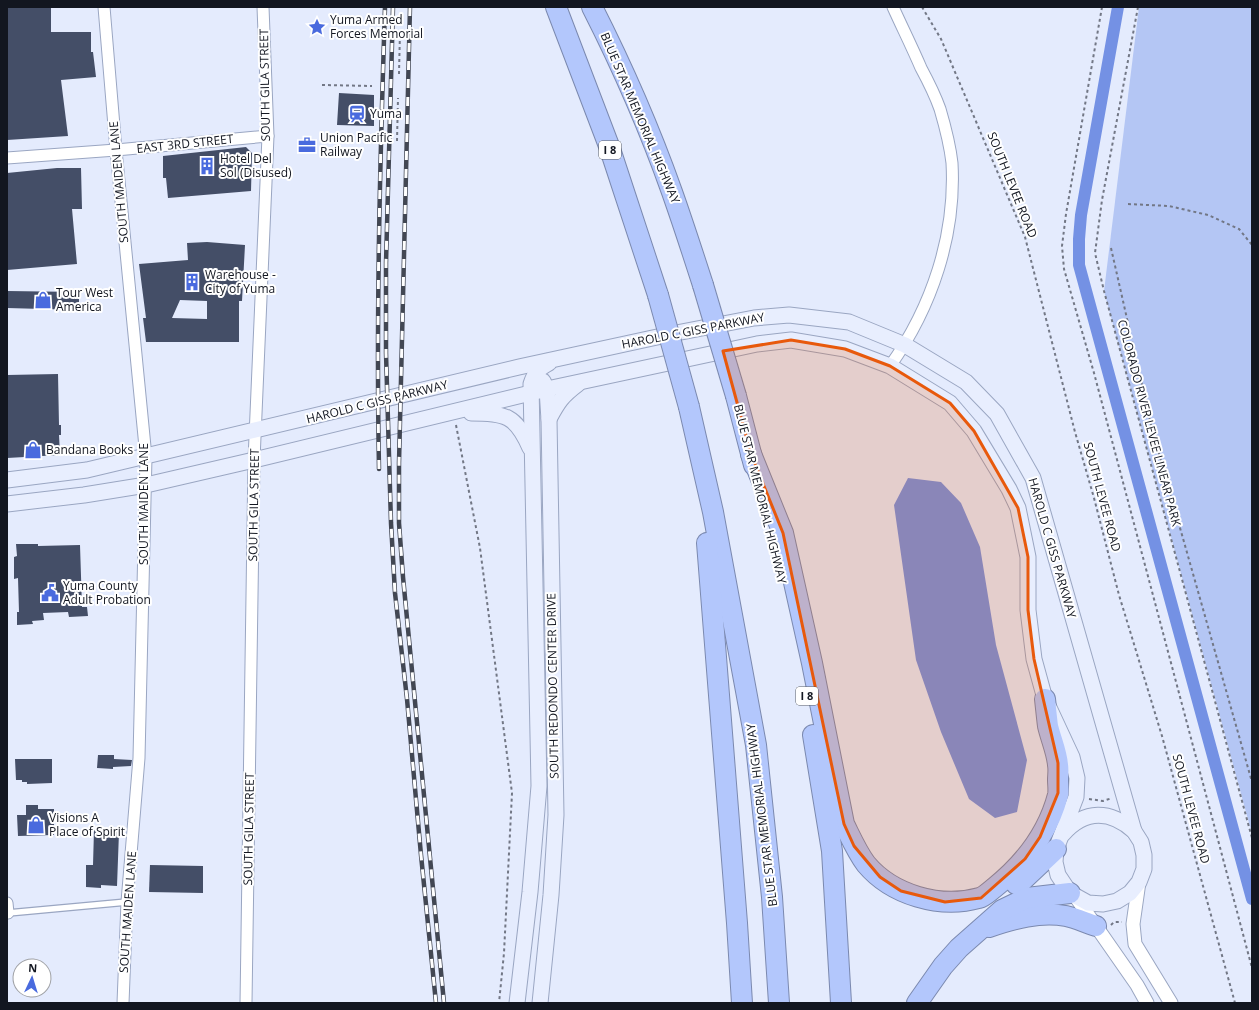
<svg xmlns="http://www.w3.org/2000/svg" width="1259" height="1010" viewBox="0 0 1259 1010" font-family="'Open Sans',sans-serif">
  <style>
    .green { fill: #b4c6f4 }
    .water { fill: #7491e4 }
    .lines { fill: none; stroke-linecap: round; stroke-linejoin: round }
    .canal { stroke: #7491e4; stroke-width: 12 }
    .building { fill: #444e67; fill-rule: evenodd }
    .service-casing { stroke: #9aa6c2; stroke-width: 8 }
    .minor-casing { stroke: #9aa6c2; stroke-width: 13 }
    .tertiary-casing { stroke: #9aa6c2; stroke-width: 15 }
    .secondary-casing { stroke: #9aa6c2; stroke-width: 17 }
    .motorway-casing { stroke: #7b89af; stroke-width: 22 }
    .path { stroke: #727785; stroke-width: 2; stroke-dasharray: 3 3; stroke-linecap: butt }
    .service { stroke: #fff; stroke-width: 5.5 }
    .minor { stroke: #fff; stroke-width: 11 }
    .tertiary { stroke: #fff; stroke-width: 13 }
    .secondary { stroke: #e8eefe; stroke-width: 15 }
    .motorway { stroke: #b3c7fc; stroke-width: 20 }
    .rail-casing { stroke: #424753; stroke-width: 4.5 }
    .rail { stroke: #fff; stroke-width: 3; stroke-dasharray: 9; stroke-linecap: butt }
    .motorway-bridge-casing { stroke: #7b89af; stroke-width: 22; stroke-linecap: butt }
    .motorway-bridge { stroke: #b3c7fc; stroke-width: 20 }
    .marked { fill: #e8590c; fill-opacity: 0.2; stroke: #e8590c; stroke-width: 3; stroke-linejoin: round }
    .labels { text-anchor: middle; stroke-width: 4; stroke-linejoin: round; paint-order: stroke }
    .shield { fill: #fff; stroke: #595c63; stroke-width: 1 }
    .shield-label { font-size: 11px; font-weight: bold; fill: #121620 }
    .poi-label { font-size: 12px; fill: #121620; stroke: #fff; text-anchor: start }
    .street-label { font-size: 12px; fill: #121620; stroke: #fff }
  </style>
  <rect width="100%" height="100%" fill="#e4ebfd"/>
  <polygon class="green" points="1139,7 1252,7 1252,834 1104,291"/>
  <polygon class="water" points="908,478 941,482 961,503 980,547 996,645 1027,760 1017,812 995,818 969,799 941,732 916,660 894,505"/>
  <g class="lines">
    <polyline class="canal" points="1118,7 1081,215 1079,239 1079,265 1252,899"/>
  </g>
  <g class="building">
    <polygon points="7,7 51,7 51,32 91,32 91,52 93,52 96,77 61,80 68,136 7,140"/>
    <polygon points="339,93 374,95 374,126 337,125"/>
    <polygon points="246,147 252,153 251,191 168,198 166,178 163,178 163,156"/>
    <polygon points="57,168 81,168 82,209 72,209 77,264 7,270 7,173"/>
    <path d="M207 242 245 245 242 301H239V342H146L143 318H146L139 264 188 260 187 243ZM180 300 207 301V319L172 318Z"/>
    <polygon points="7,291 79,292 79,310 7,308"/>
    <polygon points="58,374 59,425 61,425 61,435 59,435 60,455 7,458 7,375"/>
    <polygon points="16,544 38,544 38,546 80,545 82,607 87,607 88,616 69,617 68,612 43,613 44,620 32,621 33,624 17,625 17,612 19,612 18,578 14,579 14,557 17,556"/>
    <polygon points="98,755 114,755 114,759 132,760 131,766 113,767 113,769 97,768"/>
    <polygon points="15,759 52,759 52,783 27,784 27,782 22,782 22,780 16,780"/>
    <polygon points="26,805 38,805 38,809 54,809 54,835 18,836 17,815 26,815"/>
    <polygon points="94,830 119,832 117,886 101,885 101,888 86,887 86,865 93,865"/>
    <polygon points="150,865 203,866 203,893 149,892"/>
  </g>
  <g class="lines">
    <g class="service-casing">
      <polyline id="service" points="8,913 127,902"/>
    </g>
    <g class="minor-casing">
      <g id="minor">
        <polyline points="104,7 116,150 146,457 139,758 127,902 123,1003"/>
        <polyline points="7,158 116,150 268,136"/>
        <path d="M890 366C932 307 956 235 952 163 950 145 945 126 940 109 935 95 928 81 921 68 912 47 902 27 893 7"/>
        <polyline points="7,903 8,913"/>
        <polyline points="246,1003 254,460 268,136 263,7"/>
      </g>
    </g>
    <g class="tertiary-casing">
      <g id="tertiary">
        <polyline points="1139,882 1133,924 1135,944 1171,1003"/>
        <polyline points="1075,896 1137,985 1147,1003"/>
      </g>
    </g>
    <g class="secondary-casing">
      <g id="secondary">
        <path d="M471 413C505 413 516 415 530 448"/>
        <path d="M549 419C558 402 562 396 578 384"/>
        <polyline points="7,480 87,470 519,367 671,334 754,318 789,315 849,322 905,345 966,382 997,414 1033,478 1134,831 1141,842 1144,855 1144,869 1139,882 1130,893 1117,901 1103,904 1088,903 1070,893 1058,875 1055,862 1056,849 1076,797 1077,778 1072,757 1045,699 1034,659 1028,610 1028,557 1018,508 1009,489 974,431 950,403 890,366 845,349 791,340 757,344 547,389 254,460 146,485 84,495 7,504"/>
        <path d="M1063 834C1085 809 1110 810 1134 831"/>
        <path d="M517 1003 530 892 539 786 531 384C535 372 538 369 549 363"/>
        <polyline points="540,1003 551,895 556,815 549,420 547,389 543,381"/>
      </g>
    </g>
    <g class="motorway-casing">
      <g id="motorway">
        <polyline points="556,7 609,146 658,295"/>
        <path d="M592 7C622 66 650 130 672 192 683 223 693 254 703 285"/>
        <polyline points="736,396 754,465"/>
        <polyline points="689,407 713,512 756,745 772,897 779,1003"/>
        <path d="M751 454 783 533 812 663 844 824C851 838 857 852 866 864 892 895 940 909 979 898 984 897 990 891 994 888 1024 864 1048 833 1058 795 1059 790 1058 785 1058 780 1058 775 1059 770 1058 765 1057 752 1051 739 1048 726 1047 718 1046 708 1045 699"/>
        <polyline points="707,543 737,923 742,1003"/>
        <polyline points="813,735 832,851 841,1003"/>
        <polyline points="1016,884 1023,880 1056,849"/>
        <path d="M989 927C1013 919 1040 911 1066 916 1076 918 1086 923 1096 926"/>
        <polyline points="917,1003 943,966 959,948 1002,910 1027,898 1070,893"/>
      </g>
    </g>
    <g class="path">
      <polyline points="922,7 941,39 1025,237 1075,432 1094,498 1119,595 1162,736 1235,1003"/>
      <polyline points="1102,7 1066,214 1062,246 1064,269 1094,373 1252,968"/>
      <polyline points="1138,7 1102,200 1095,253 1104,291 1252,838"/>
      <polyline points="399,74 400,31"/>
      <polyline points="322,85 372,86"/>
      <polyline points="397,141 398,98"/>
      <polyline points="1128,204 1169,206 1208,215 1239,229 1252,245"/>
      <polyline points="1111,248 1152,429 1252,782"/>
      <polyline points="456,425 480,548 512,793 504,953 499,1003"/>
      <polyline points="1089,799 1103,801 1112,798"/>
      <polyline points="1111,925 1114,922 1122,922"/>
    </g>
    <use href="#service" class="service"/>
    <use href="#minor" class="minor"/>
    <use href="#tertiary" class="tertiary"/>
    <use href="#secondary" class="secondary"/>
    <use href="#motorway" class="motorway"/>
    <g class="rail-casing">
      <g id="rail">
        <polyline points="393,7 386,263 386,353 391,523 395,593 407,699 421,855 436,1003"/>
        <polyline points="410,7 399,463 399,523 403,577 444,1003"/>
        <path d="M379 469C376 315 380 161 385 7"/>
      </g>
    </g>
    <use href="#rail" class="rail"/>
    <g class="motorway-bridge-casing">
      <g id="motorway-bridge">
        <polyline points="703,285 736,396"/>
        <polyline points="658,295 689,407"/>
      </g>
    </g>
    <use href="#motorway-bridge" class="motorway-bridge"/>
  </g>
  <path class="marked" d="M791 340 845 349 890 366 950 403 974 431 1018 508 1028 557V610L1034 659 1058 763V793L1040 837 1025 859 981 898 945 902 901 891 880 877 854 846 844 824 783 533 751 454 723 351Z"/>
  <defs>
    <g id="sight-bare" transform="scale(1.38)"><path d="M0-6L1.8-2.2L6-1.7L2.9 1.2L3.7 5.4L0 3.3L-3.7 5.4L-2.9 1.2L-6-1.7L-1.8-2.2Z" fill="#496ade" stroke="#fff" stroke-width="2.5" paint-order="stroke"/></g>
    <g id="station-bare" transform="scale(1.38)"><path d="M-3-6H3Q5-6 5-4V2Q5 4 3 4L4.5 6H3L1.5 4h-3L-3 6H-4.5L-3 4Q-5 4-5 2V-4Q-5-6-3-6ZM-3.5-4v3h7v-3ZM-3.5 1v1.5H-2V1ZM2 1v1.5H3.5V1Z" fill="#496ade" stroke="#fff" stroke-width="2.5" paint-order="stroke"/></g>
    <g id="office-bare" transform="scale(1.38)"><path d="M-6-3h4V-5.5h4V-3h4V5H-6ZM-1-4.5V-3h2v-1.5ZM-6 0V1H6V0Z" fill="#496ade" stroke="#fff" stroke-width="2.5" paint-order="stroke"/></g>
    <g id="building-bare" transform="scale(1.38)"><path d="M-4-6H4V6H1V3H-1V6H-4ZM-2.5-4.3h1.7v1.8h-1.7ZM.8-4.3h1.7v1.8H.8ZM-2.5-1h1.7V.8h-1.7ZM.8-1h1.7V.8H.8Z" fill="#496ade" stroke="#fff" stroke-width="2.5" paint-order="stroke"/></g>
    <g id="shop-bare" transform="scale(1.38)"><path d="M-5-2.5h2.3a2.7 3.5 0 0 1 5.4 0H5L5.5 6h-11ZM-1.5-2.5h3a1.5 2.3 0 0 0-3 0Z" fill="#496ade" stroke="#fff" stroke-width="2.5" paint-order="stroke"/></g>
    <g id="civic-bare" transform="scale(1.38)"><path d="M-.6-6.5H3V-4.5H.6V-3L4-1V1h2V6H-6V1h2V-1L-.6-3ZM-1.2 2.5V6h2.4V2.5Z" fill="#496ade" stroke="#fff" stroke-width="2.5" paint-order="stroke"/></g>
  </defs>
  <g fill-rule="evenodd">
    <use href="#sight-bare" x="317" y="27"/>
    <use href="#station-bare" x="357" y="114"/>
    <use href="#office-bare" x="307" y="145"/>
    <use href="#building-bare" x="207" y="166"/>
    <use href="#building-bare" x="192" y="282"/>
    <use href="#shop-bare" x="43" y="300"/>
    <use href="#shop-bare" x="33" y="450"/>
    <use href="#civic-bare" x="50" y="593"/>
    <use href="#shop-bare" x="36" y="825"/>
  </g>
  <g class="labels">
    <g class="shield">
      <rect x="599" y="141" width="22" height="18" rx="3"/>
      <rect x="796" y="687" width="22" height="18" rx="3"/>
    </g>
    <g class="shield-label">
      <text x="610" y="154">I 8</text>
      <text x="807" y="700">I 8</text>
    </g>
    <g class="poi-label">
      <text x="330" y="24">Yuma Armed<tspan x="330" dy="14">Forces Memorial</tspan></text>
      <text x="370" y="118">Yuma</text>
      <text x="320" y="142">Union Pacific<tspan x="320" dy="14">Railway</tspan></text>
      <text x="220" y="163">Hotel Del<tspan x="220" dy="14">Sol (Disused)</tspan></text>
      <text x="205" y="279">Warehouse -<tspan x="205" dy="14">City of Yuma</tspan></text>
      <text x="56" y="297">Tour West<tspan x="56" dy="14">America</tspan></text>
      <text x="46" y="454">Bandana Books</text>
      <text x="63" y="590">Yuma County<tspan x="63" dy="14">Adult Probation</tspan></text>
      <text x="49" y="822">Visions A<tspan x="49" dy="14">Place of Spirit</tspan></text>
    </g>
    <g class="street-label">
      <text transform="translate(265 85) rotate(-91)" y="4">SOUTH GILA STREET</text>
      <text transform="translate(640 118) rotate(67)" y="4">BLUE STAR MEMORIAL HIGHWAY</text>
      <text transform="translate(185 144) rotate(-6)" y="4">EAST 3RD STREET</text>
      <text transform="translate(119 182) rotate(-95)" y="4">SOUTH MAIDEN LANE</text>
      <text transform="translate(1012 185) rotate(68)" y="4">SOUTH LEVEE ROAD</text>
      <text transform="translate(693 331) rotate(-11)" y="4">HAROLD C GISS PARKWAY</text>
      <text transform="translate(377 402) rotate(-14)" y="4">HAROLD C GISS PARKWAY</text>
      <text transform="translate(1149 423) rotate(75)" y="4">COLORADO RIVER LEVEE LINEAR PARK</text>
      <text transform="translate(760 494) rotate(76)" y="4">BLUE STAR MEMORIAL HIGHWAY</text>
      <text transform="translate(1102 497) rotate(75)" y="4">SOUTH LEVEE ROAD</text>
      <text transform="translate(144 504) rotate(-90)" y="4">SOUTH MAIDEN LANE</text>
      <text transform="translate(254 505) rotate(-89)" y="4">SOUTH GILA STREET</text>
      <text transform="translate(1052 548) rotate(74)" y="4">HAROLD C GISS PARKWAY</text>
      <text transform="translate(553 686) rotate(-91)" y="4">SOUTH REDONDO CENTER DRIVE</text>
      <text transform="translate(1191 809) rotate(75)" y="4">SOUTH LEVEE ROAD</text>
      <text transform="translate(762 815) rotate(-97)" y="4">BLUE STAR MEMORIAL HIGHWAY</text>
      <text transform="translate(249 829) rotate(-89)" y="4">SOUTH GILA STREET</text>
      <text transform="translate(128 912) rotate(-86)" y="4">SOUTH MAIDEN LANE</text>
    </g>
  </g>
  <rect width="1259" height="1010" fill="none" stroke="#121620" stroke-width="16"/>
  <g transform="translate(32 978) rotate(4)"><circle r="19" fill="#ffffff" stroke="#a0a2a6"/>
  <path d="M0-3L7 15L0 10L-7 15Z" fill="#496ade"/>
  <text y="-6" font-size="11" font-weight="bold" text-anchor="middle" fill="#121620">N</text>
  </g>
</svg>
